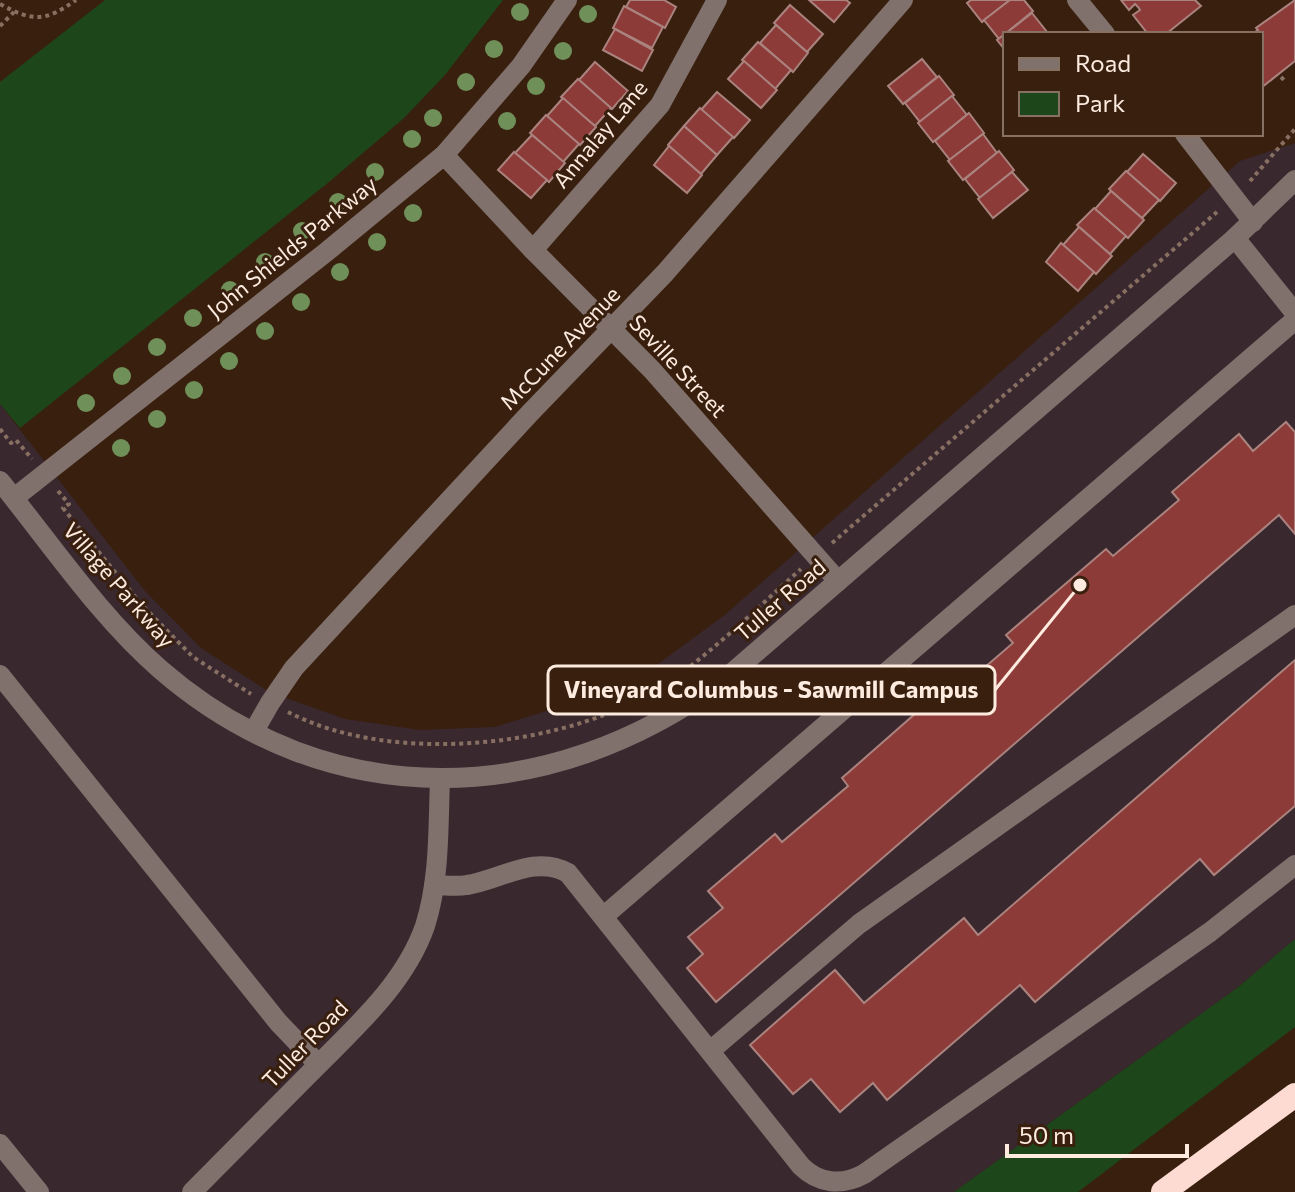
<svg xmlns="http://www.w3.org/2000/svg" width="1295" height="1192" viewBox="0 0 1295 1192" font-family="Commissioner,sans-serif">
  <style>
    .commercial { fill: #3a282f }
    .green { fill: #1d471b }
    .building { fill: #8c3b38; stroke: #aa837f; stroke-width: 2 }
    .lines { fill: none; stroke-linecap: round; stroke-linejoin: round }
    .path { stroke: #877062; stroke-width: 4; stroke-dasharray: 4 4; stroke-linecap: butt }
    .minor { stroke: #81716d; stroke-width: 20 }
    .highway { stroke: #fddbd3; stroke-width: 24 }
    .tree { fill: #6f9058 }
    .labels { text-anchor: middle; stroke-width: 6; stroke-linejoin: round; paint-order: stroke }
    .street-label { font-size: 22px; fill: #fdebe0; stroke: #391f0e }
    .leader { fill: none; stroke: #fdebe0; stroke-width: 3 }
    .callout-dot { fill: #fdebe0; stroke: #391f0e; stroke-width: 3 }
    .callout { fill: #391f0e; stroke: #fdebe0; stroke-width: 3 }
    .callout-label { font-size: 24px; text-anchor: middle; font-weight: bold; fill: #fdebe0 }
  </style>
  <rect width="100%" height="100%" fill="#391f0e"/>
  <polygon class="commercial" points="1295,143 1295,939 1237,988 954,1192 0,1192 0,404 144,590 201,648 269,692 345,719 420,730 495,727 578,701 654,667 726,614 1240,161"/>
  <g class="green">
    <polygon points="105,0 503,0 445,75 404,118 329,182 20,428 0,404 0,82"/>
    <polygon points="1295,939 1295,1027 1078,1192 954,1192 1237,988"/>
  </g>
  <g class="building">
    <polygon points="630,0 664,0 676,7 665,28 626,7"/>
    <polygon points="809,0 846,0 850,3 834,22"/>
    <polygon points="971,0 1010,0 982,22 967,3"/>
    <polygon points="1010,0 1024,0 1033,11 999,39 984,20"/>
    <polygon points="1121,0 1195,0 1201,6 1166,34 1148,34 1133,15 1140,10 1138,7 1135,4 1129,10"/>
    <polygon points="1295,0 1295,61 1261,88 1261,34 1252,34 1258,30 1256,28"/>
    <polygon points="790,5 823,34 807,52 774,23"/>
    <polygon points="624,6 663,27 652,48 613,28"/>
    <polygon points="1032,13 1047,32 1044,34 1005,34"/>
    <polygon points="776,25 808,53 793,72 760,43"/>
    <polygon points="615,29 653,50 642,71 603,50"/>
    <polygon points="1005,34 1005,50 997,40"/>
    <polygon points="758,42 791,70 775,89 742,60"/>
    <polygon points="922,59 937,77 903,104 888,86"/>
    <polygon points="744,61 777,90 761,108 728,79"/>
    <polygon points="595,62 628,91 612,109 579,80"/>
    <polygon points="939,76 954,95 920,122 905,103"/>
    <polygon points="578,79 611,108 595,126 561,97"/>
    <polygon points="717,92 750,120 734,138 701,110"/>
    <polygon points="952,96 967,115 933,142 918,123"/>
    <polygon points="563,98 596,127 580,145 547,116"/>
    <polygon points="700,108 733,137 717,155 684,126"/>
    <polygon points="969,113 984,133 950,160 935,141"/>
    <polygon points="546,115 579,144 563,162 530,133"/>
    <polygon points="684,126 717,155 701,174 668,145"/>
    <polygon points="983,134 997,153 963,180 948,161"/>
    <polygon points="532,135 565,163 549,182 515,153"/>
    <polygon points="669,146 702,175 687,193 654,165"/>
    <polygon points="999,151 1014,170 980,198 965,179"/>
    <polygon points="514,152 547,180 531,198 498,170"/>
    <polygon points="1143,154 1176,183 1160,201 1127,172"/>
    <polygon points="1126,171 1159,200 1142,218 1109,189"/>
    <polygon points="1012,172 1028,190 993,218 978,199"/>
    <polygon points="1111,191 1144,220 1128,238 1095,209"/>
    <polygon points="1094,208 1126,236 1110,254 1077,225"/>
    <polygon points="1079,227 1112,256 1096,274 1063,245"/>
    <polygon points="1061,243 1094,272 1078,291 1046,262"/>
    <polygon points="1286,422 1295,432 1295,534 1279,515 716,1002 687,968 703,954 688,937 723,908 708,891 775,834 782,842 848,786 842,778 941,691 948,699 1013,643 1006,635 1106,549 1113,556 1179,500 1172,492 1239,434 1253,451"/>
    <polygon points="1295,660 1295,806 1214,875 1200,859 1035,1002 1020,985 887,1100 873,1083 840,1112 811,1079 793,1094 750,1045 835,970 864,1003 964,918 978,935"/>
  </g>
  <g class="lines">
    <g class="path">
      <path d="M0 4C33 22 45 22 76 0"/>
      <polyline points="0,26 14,12"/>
      <polyline points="1281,77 1284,80"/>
      <polyline points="1250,181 1295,129"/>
      <polyline points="0,429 11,443 16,440 32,459"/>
      <polyline points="58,491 69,504 63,508 141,604 193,657 251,694"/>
      <polyline points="832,543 1217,212"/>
      <path d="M288 712C393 767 575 748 672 680 718 647 759 606 801 569"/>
    </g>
    <g class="minor">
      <polyline points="1077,0 1105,34"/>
      <polyline points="1185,134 1253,222"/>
      <polyline points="444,155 533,250 652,370 838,581"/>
      <polyline points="1235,238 1295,313"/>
      <polyline points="533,250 660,105 717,0"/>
      <path d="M0 481C51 544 100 617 161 670 330 816 550 809 725 679L1235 238 1295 180"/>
      <polyline points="14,498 325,253 444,155 521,66 567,0"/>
      <polyline points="0,675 278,1022 318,1064"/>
      <polyline points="254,731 270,703 294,668 530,413 665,273 903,0"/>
      <path d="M434 885C445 885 456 887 467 885 500 880 535 854 568 873L801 1166C819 1184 842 1186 864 1174L1210 932 1295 865"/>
      <polyline points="604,916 1295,320"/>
      <polyline points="710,1051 859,924 1295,615"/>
      <polyline points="0,1144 39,1192"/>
      <path d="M192 1192C231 1153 270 1113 309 1074 352 1030 404 986 425 926 440 879 438 828 440 780"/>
    </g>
    <polyline class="highway" points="1163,1192 1295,1095"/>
  </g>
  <g class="tree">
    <circle cx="520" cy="12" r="9"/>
    <circle cx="588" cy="14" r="9"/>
    <circle cx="494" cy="49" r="9"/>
    <circle cx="563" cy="51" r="9"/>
    <circle cx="466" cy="82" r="9"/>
    <circle cx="536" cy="86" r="9"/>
    <circle cx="433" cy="118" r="9"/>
    <circle cx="507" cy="121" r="9"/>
    <circle cx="412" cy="139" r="9"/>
    <circle cx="375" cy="172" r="9"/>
    <circle cx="338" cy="202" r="9"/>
    <circle cx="413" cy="213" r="9"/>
    <circle cx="302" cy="231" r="9"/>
    <circle cx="377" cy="242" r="9"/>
    <circle cx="265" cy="262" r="9"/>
    <circle cx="340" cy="272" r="9"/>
    <circle cx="230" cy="290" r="9"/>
    <circle cx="301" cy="302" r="9"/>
    <circle cx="193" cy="318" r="9"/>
    <circle cx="265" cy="331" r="9"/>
    <circle cx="157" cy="347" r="9"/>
    <circle cx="229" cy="361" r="9"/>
    <circle cx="122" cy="376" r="9"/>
    <circle cx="194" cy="390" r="9"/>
    <circle cx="86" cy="403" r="9"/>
    <circle cx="157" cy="419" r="9"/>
    <circle cx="121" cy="448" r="9"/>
  </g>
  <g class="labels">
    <g class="street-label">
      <text transform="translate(600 134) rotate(-50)" y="8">Annalay Lane</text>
      <text transform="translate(292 247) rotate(-39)" y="8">John Shields Parkway</text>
      <text transform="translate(560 348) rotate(-46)" y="8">McCune Avenue</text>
      <text transform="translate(678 366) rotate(47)" y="8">Seville Street</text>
      <text transform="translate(119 585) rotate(49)" y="8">Village Parkway</text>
      <text transform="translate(780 600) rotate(-41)" y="8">Tuller Road</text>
      <text transform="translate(305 1044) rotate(-46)" y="8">Tuller Road</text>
    </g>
  </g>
  <path class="leader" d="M1080 585L995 690"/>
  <circle class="callout-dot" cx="1080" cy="585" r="8"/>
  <rect class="callout" x="548" y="666" width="447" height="48" rx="8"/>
  <g class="callout-label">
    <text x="771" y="698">Vineyard Columbus - Sawmill Campus</text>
  </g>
  <rect x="1003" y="32" width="260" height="104" fill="#391f0e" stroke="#877162" stroke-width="2"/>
  <rect x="1019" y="58" width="40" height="12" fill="#81716d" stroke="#877162" stroke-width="2"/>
  <text x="1075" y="72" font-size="24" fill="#fdebe0">Road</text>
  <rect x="1019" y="92" width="40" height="24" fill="#1d471b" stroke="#877162" stroke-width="2"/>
  <text x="1075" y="112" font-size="24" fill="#fdebe0">Park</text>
  <path d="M1007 1144v12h180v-12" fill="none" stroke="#fdebe0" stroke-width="4"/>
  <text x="1019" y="1144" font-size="24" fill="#fdebe0" stroke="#391f0e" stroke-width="6" paint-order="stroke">50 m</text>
</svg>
